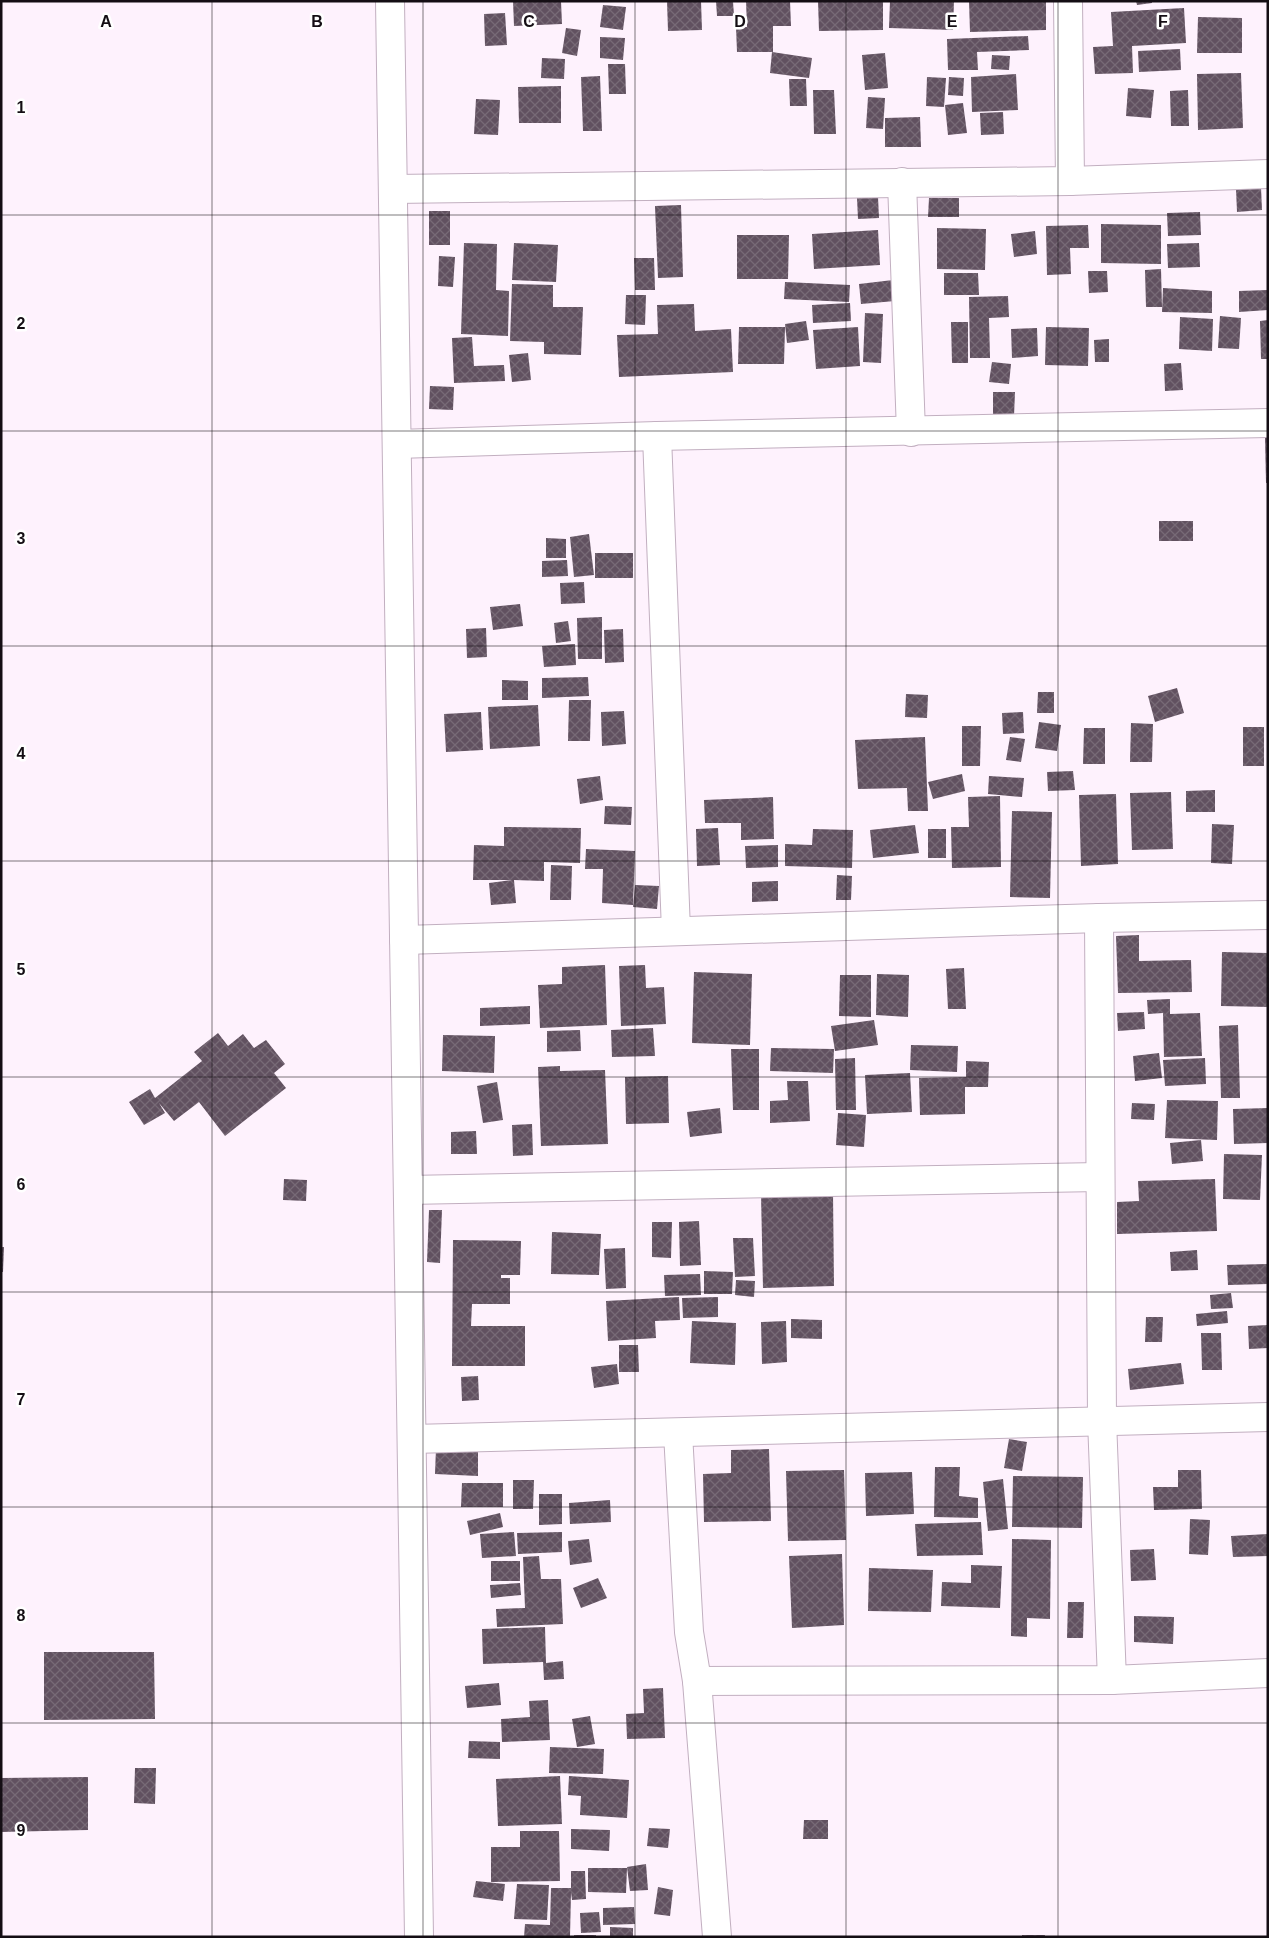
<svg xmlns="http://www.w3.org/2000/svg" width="1269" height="1938" viewBox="0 0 1269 1938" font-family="Arial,sans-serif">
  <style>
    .building { fill: url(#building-cross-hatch) }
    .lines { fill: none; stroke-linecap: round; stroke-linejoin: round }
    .street-casing { stroke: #c2afc0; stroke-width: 30 }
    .street { stroke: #fff; stroke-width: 28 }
    .grid { fill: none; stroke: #140e14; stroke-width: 1; stroke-opacity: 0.55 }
    .grid-label { font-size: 16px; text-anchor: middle; font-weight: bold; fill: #140e14; stroke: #fff; stroke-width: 5; stroke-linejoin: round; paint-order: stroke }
  </style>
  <defs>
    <pattern id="building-cross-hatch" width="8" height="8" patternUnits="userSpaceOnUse" patternTransform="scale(1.25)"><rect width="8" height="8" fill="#615160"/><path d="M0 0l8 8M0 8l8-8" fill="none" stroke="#776a76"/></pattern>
  </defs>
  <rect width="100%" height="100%" fill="#fef2fd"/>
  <g class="building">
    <polygon points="513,1 561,1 562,24 514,26"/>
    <polygon points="667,1 701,1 702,30 668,31"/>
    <polygon points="716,1 733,1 734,16 717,16"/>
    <polygon points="746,1 790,1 791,26 773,26 773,52 737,52 736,27 747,27"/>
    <polygon points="818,1 883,1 883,30 819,31"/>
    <polygon points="890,1 954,1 953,30 889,28"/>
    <polygon points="969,1 1046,1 1046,30 970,32"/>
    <polygon points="1136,1 1152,1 1152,3 1137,5"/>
    <polygon points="603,5 626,7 623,30 600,27"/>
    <polygon points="1184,8 1186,43 1132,46 1133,73 1095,74 1093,47 1113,46 1111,12"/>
    <polygon points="505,13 507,45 485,46 484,14"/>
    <polygon points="1198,17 1242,18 1242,53 1197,53"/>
    <polygon points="566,28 581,30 577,56 562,53"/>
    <polygon points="1028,36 1029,50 977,52 978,70 948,70 947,39"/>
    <polygon points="600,37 625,38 623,60 600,58"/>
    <polygon points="1180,49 1181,70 1139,72 1138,51"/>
    <polygon points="772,52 812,58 809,78 770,73"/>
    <polygon points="885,53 888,88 865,90 862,55"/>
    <polygon points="992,55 1010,56 1009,70 991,69"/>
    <polygon points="542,58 565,59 564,79 541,78"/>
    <polygon points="608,64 625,64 626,94 609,94"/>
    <polygon points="1241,73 1243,128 1198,130 1197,74"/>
    <polygon points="1016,74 1018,110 972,112 971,77"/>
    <polygon points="600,76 602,131 583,131 581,77"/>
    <polygon points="927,77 946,78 944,107 926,106"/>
    <polygon points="949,77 964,78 963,96 948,95"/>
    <polygon points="789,79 806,79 807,106 790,106"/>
    <polygon points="561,86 561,123 519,123 518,87"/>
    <polygon points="1128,88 1154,90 1151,118 1126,116"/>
    <polygon points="813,90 834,90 836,134 814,134"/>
    <polygon points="1188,90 1189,126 1171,126 1170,91"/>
    <polygon points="868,97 885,98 883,129 866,128"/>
    <polygon points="476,99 500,100 498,135 474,134"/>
    <polygon points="963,103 967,133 948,135 945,105"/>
    <polygon points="1003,112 1004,134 981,135 980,113"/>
    <polygon points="920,117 921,147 885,147 885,118"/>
    <polygon points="1261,187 1262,210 1237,212 1236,189"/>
    <polygon points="878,197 879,218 858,219 857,198"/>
    <polygon points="929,198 959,198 959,217 928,217"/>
    <polygon points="681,205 683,277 658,278 655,206"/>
    <rect x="429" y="211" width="21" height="34"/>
    <polygon points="1200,212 1201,235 1168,236 1167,213"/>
    <polygon points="1101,224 1161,225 1161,264 1101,263"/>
    <polygon points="1088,225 1089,248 1070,248 1071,274 1047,275 1046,226"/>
    <polygon points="937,228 986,229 985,270 937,269"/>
    <polygon points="878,230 880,265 814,269 812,234"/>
    <polygon points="1035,231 1037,254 1014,257 1011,234"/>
    <polygon points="737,235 789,235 788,279 737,279"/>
    <polygon points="464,243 497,244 496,290 509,291 508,336 461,334"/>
    <polygon points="514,243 558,245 556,282 512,280"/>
    <polygon points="1199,243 1200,267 1168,268 1167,244"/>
    <polygon points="439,256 455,257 453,287 438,286"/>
    <polygon points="634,258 654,258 655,290 635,290"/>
    <polygon points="1161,269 1162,307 1146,307 1145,270"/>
    <polygon points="1088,271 1107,271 1108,292 1089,293"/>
    <polygon points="944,273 978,273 979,295 944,295"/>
    <polygon points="893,280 895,301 861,304 859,284"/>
    <polygon points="785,282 850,285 849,302 784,299"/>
    <polygon points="512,284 553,285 553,307 583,307 581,355 544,354 544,342 510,341"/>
    <polygon points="1163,288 1212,291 1212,313 1162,312"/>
    <polygon points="1268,290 1268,310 1239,312 1239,291"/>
    <polygon points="626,295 646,295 645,325 625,324"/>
    <polygon points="1008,296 1009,317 989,318 990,358 970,358 969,297"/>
    <polygon points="850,303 851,321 813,323 812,305"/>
    <polygon points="694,304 695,331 731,329 733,372 619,377 617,335 658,334 657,305"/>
    <polygon points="865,313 883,314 881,363 863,362"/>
    <polygon points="1220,316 1241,318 1239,349 1218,348"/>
    <polygon points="1180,317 1213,319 1212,351 1179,349"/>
    <polygon points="1268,320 1268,359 1261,359 1260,321"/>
    <polygon points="806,321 809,340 787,343 785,324"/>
    <polygon points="951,322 968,322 968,363 952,363"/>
    <polygon points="739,327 785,327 784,364 738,364"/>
    <polygon points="858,327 860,366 816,369 813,330"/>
    <polygon points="1046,327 1089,328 1088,366 1045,365"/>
    <polygon points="1037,328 1038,356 1012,358 1011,329"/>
    <polygon points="472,337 474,366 504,365 505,381 454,383 452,338"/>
    <polygon points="1109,339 1109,362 1095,362 1094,340"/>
    <polygon points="528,353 531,380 512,382 509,355"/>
    <polygon points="992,362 1011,364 1009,384 989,382"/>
    <polygon points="1181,363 1183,390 1165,391 1164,364"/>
    <polygon points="430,386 454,387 453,410 429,409"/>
    <polygon points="993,392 1015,392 1014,416 993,416"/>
    <polygon points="1265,438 1268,438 1268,483 1266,483"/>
    <rect x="1159" y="521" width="34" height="20"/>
    <polygon points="589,534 594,575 574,577 570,537"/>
    <polygon points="546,538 566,539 566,558 546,558"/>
    <rect x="595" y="553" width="38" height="25"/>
    <polygon points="567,560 568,576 542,577 542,561"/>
    <polygon points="584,582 585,603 561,604 560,583"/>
    <polygon points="520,604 523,626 493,630 490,607"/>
    <polygon points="602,617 602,659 578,659 577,618"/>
    <polygon points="568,621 571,641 556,643 554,623"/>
    <polygon points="486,628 487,657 467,658 466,629"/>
    <polygon points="623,629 624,662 605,663 604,630"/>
    <polygon points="575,644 576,665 544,667 542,646"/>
    <polygon points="588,677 589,696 542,698 542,678"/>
    <polygon points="502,680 528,681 528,700 502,700"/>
    <polygon points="1177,688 1184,713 1155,722 1148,696"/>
    <polygon points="1038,692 1054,692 1054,713 1037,713"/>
    <polygon points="906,694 928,695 927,718 905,717"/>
    <polygon points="569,700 591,700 590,741 568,741"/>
    <polygon points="538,705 540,746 490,749 488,707"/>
    <polygon points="624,711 626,744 602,746 601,712"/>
    <polygon points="481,712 483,750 446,752 444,714"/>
    <polygon points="1023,712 1024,733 1003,734 1002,713"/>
    <polygon points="1039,722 1061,725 1057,751 1035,748"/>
    <polygon points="1131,723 1153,724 1152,762 1130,762"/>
    <polygon points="962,726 981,726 980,766 962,766"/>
    <rect x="1243" y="727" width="21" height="39"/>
    <polygon points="1084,728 1105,728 1105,764 1083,764"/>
    <polygon points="925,737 928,811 908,811 907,788 858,789 855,740"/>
    <polygon points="1010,737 1025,739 1021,762 1006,760"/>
    <polygon points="1073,771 1075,790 1048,791 1047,772"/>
    <polygon points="962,774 965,791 933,799 928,782"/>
    <polygon points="600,776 603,800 580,804 577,779"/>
    <polygon points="989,776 1024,778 1022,797 988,794"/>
    <polygon points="1215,790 1215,812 1186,812 1186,791"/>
    <polygon points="1171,792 1173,849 1132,850 1130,793"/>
    <polygon points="1116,794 1118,864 1081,866 1079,795"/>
    <polygon points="1000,796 1001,867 952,868 951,827 969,827 968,797"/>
    <polygon points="773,797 774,839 741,840 741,823 705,823 704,800"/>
    <polygon points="605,806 632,807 631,825 604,824"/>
    <polygon points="1012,811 1052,812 1050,898 1010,897"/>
    <polygon points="1212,824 1234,825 1232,864 1211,863"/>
    <polygon points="915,825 919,853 873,858 870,830"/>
    <polygon points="504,827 581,828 580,863 544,862 544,881 514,880 516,903 491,905 489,883 512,880 473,880 474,845 504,846"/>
    <polygon points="718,828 720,865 697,866 696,829"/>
    <polygon points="813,829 853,830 852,868 785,866 785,844 812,845"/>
    <rect x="928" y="829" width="18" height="29"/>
    <polygon points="778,845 778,867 746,868 745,846"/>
    <polygon points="586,849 635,851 633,905 602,903 603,869 585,869"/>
    <polygon points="551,865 572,866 571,900 550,900"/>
    <polygon points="837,875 852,876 851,900 836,900"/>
    <polygon points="778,881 778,901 752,902 752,882"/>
    <polygon points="635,885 659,886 657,909 633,907"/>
    <polygon points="1139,935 1139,961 1191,960 1192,992 1118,993 1116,936"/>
    <polygon points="1222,952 1268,953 1268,1007 1221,1006"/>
    <polygon points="605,965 607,1025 540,1028 538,985 562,984 562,967"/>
    <polygon points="645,965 646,988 664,987 666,1024 621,1026 619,966"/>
    <polygon points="964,968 966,1009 948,1009 946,969"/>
    <polygon points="694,972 752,974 750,1045 692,1043"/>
    <polygon points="877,974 909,975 908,1017 876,1015"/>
    <polygon points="840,975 871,975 871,1017 839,1016"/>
    <polygon points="1170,999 1170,1014 1200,1013 1202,1056 1164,1057 1163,1013 1148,1014 1147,1000"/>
    <polygon points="530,1006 530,1024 480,1026 480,1008"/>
    <polygon points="1144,1012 1145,1029 1118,1031 1117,1013"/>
    <polygon points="874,1020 878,1045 835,1051 831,1026"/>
    <polygon points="1238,1025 1240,1098 1221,1098 1219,1026"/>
    <polygon points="653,1028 655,1056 612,1057 611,1030"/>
    <polygon points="580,1030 581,1051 547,1052 547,1031"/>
    <polygon points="218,1033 228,1046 243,1034 254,1048 266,1040 285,1064 274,1073 286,1088 225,1136 199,1102 174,1121 159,1103 165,1113 144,1125 129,1102 150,1089 155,1098 202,1061 194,1052"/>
    <polygon points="443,1035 495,1036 494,1073 442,1071"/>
    <polygon points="911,1045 958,1046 957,1072 910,1070"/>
    <polygon points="771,1048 834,1049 833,1073 770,1071"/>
    <polygon points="731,1049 759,1049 759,1110 733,1110"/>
    <polygon points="1159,1053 1162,1078 1135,1081 1133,1056"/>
    <polygon points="855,1058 856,1110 836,1110 835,1059"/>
    <polygon points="1205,1058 1206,1084 1165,1086 1163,1060"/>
    <polygon points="966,1061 989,1062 988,1087 965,1087 965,1114 920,1115 919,1078 966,1077"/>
    <polygon points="560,1066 560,1071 605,1070 608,1144 541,1146 538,1067"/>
    <polygon points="910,1073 912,1112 867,1114 865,1075"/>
    <polygon points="668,1076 669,1123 626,1124 625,1077"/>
    <polygon points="787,1081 808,1081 810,1121 770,1123 770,1101 788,1100"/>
    <polygon points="497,1082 503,1120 483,1123 477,1086"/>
    <polygon points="1167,1100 1218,1101 1217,1140 1165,1138"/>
    <polygon points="1132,1103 1155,1104 1154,1120 1131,1119"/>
    <polygon points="720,1108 722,1133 690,1137 687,1112"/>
    <polygon points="1268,1108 1268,1143 1234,1144 1233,1109"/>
    <polygon points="838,1113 866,1115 864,1147 836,1145"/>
    <polygon points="532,1124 533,1155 513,1156 512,1125"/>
    <polygon points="476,1131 477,1154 451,1154 451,1132"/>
    <polygon points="1201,1140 1203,1161 1172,1164 1170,1143"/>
    <polygon points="1224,1154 1262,1155 1260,1200 1223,1199"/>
    <polygon points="284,1179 307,1180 306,1201 283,1200"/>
    <polygon points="1215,1179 1217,1231 1117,1234 1117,1202 1139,1201 1138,1181"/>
    <polygon points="833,1193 834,1286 763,1288 761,1194"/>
    <polygon points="429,1210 442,1210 440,1263 427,1262"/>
    <polygon points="699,1221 701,1265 680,1266 679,1222"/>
    <polygon points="652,1222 672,1222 671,1258 652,1257"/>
    <polygon points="552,1232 601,1234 599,1275 551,1274"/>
    <polygon points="733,1238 753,1238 755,1276 735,1277"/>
    <polygon points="453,1240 521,1241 520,1275 501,1275 501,1278 510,1278 510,1304 472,1304 471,1326 525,1326 525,1366 452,1366"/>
    <polygon points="1,1247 4,1247 3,1272 1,1272"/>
    <polygon points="625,1248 626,1288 606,1289 604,1249"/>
    <polygon points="1197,1250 1198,1270 1171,1271 1170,1252"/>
    <polygon points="1267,1264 1268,1284 1228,1285 1227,1265"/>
    <polygon points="704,1271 733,1272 732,1294 704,1294"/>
    <polygon points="700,1274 701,1295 665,1296 664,1275"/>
    <polygon points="736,1280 755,1281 754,1297 735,1295"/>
    <polygon points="1231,1293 1233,1308 1211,1309 1210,1295"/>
    <polygon points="679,1297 680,1320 655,1321 656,1338 608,1341 606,1301"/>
    <polygon points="718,1297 718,1317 683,1318 682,1298"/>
    <polygon points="1227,1311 1228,1323 1197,1326 1196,1314"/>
    <polygon points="1146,1317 1163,1317 1162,1342 1145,1342"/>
    <polygon points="791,1319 822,1320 822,1339 791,1338"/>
    <polygon points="692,1321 736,1323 735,1365 690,1363"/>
    <polygon points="786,1321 787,1362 762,1364 761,1322"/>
    <polygon points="1268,1325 1268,1348 1249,1349 1248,1326"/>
    <polygon points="1201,1333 1221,1333 1222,1370 1202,1370"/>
    <polygon points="619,1345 638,1345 639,1372 619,1372"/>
    <polygon points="1181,1363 1184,1384 1130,1390 1128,1369"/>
    <polygon points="617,1364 619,1384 594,1388 591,1367"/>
    <polygon points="478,1376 479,1400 462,1401 461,1377"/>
    <polygon points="1009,1439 1027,1442 1022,1471 1004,1468"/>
    <polygon points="436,1448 478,1449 478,1476 435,1474"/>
    <polygon points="769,1449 771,1521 704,1522 703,1474 731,1473 731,1450"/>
    <polygon points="935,1467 960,1467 959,1496 978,1498 978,1518 934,1517"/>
    <polygon points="844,1470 846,1540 788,1541 786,1471"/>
    <polygon points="1178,1470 1201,1470 1202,1509 1154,1510 1153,1487 1178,1487"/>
    <polygon points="912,1472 914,1514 866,1516 865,1473"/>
    <polygon points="1013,1476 1083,1477 1082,1528 1012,1527"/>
    <polygon points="1003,1479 1008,1529 988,1531 983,1482"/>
    <polygon points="513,1480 534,1480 533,1509 513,1509"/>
    <polygon points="462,1483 503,1483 503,1507 461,1507"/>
    <polygon points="539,1494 562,1494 562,1524 539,1525"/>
    <polygon points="610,1500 611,1522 570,1524 569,1503"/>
    <polygon points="500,1513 503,1527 470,1535 467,1521"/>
    <polygon points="1190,1519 1210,1520 1208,1555 1189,1554"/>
    <polygon points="981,1522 983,1555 917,1556 915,1524"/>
    <polygon points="514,1532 516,1556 482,1558 480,1534"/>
    <polygon points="562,1532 562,1552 518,1554 517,1533"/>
    <polygon points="1268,1534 1268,1556 1233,1557 1231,1536"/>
    <polygon points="589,1539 592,1562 570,1565 568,1541"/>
    <polygon points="1012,1539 1051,1540 1050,1619 1027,1618 1027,1637 1011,1636"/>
    <polygon points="1154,1549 1156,1580 1131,1581 1130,1550"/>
    <polygon points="842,1554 844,1625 792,1628 789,1556"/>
    <polygon points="539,1556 541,1579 561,1579 563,1624 497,1627 496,1609 525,1608 523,1557"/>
    <rect x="491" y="1561" width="29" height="20"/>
    <polygon points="971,1565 1002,1566 1000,1608 941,1606 942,1582 971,1583"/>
    <polygon points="869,1568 933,1570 931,1612 868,1611"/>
    <polygon points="598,1578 607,1598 581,1608 573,1588"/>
    <polygon points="520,1583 521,1595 491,1598 490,1585"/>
    <polygon points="1068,1602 1084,1602 1083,1638 1067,1638"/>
    <polygon points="1134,1616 1174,1617 1173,1644 1134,1642"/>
    <polygon points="545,1627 546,1663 563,1661 564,1679 544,1680 543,1662 483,1664 482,1629"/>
    <polygon points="44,1652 154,1652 155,1719 44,1720"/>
    <polygon points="499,1683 501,1705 467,1708 465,1686"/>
    <polygon points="663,1688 665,1738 627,1739 626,1714 644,1713 643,1689"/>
    <polygon points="548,1700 550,1740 502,1742 501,1719 530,1717 529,1701"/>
    <polygon points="590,1716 595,1744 577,1747 572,1719"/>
    <polygon points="469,1741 500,1742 500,1759 468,1758"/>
    <polygon points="550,1747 604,1749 603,1774 549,1773"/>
    <polygon points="135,1768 156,1768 155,1804 134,1803"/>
    <polygon points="560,1776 562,1824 498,1826 496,1779"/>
    <polygon points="569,1776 629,1780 627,1818 580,1815 581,1796 568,1795"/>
    <polygon points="88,1777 88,1830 1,1832 1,1778"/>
    <polygon points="804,1820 828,1820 828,1839 803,1839"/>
    <polygon points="649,1828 670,1829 668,1848 647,1846"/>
    <polygon points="571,1829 610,1830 609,1851 571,1849"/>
    <polygon points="520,1831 559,1831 560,1881 491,1882 491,1847 520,1847"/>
    <polygon points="646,1864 648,1890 630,1891 627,1867"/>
    <polygon points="588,1868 627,1868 626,1893 588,1892"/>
    <polygon points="571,1871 585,1871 586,1899 572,1900 571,1892 570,1937 524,1937 525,1924 550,1925 551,1888 571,1888"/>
    <polygon points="476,1881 505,1884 503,1901 473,1897"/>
    <polygon points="517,1884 549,1885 547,1920 514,1919"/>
    <polygon points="658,1887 673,1890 670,1916 654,1914"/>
    <polygon points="634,1907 635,1924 603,1925 603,1908"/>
    <polygon points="599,1912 601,1932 581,1933 580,1913"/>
    <polygon points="610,1927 633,1928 633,1937 610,1937"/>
    <rect x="574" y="1935" width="22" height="2"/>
    <rect x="1022" y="1935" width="23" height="2"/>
  </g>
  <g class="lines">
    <g class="street-casing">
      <g id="street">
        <polyline points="390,1 419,1937"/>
        <polyline points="1068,1 1070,181"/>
        <polyline points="902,182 911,432"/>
        <polyline points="393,189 1070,181 1268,174"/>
        <polyline points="657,436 676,931"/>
        <polyline points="397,444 657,436 1268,423"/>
        <polyline points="1099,918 1102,1420 1112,1680"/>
        <polyline points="404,940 1099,918 1268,915"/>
        <polyline points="408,1190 1099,1177"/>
        <polyline points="678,1433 689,1632 697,1681 1112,1680 1268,1673"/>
        <polyline points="412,1439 1268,1417"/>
        <polyline points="697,1681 717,1937"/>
      </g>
    </g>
    <use href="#street" class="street"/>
  </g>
  <path class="grid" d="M212 1V1937M423 1V1937M635 1V1937M846 1V1937M1058 1V1937M1 215H1268M1 431H1268M1 646H1268M1 861H1268M1 1077H1268M1 1292H1268M1 1507H1268M1 1723H1268"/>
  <g class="grid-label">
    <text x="106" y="27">A</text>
    <text x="317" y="27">B</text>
    <text x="529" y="27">C</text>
    <text x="740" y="27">D</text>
    <text x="952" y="27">E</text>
    <text x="1163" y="27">F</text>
    <text x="21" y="113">1</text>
    <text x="21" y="329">2</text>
    <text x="21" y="544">3</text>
    <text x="21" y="759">4</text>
    <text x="21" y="975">5</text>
    <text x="21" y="1190">6</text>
    <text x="21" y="1405">7</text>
    <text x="21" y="1621">8</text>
    <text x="21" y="1836">9</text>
  </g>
  <rect width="1269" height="1938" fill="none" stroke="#140e14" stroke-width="5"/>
</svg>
